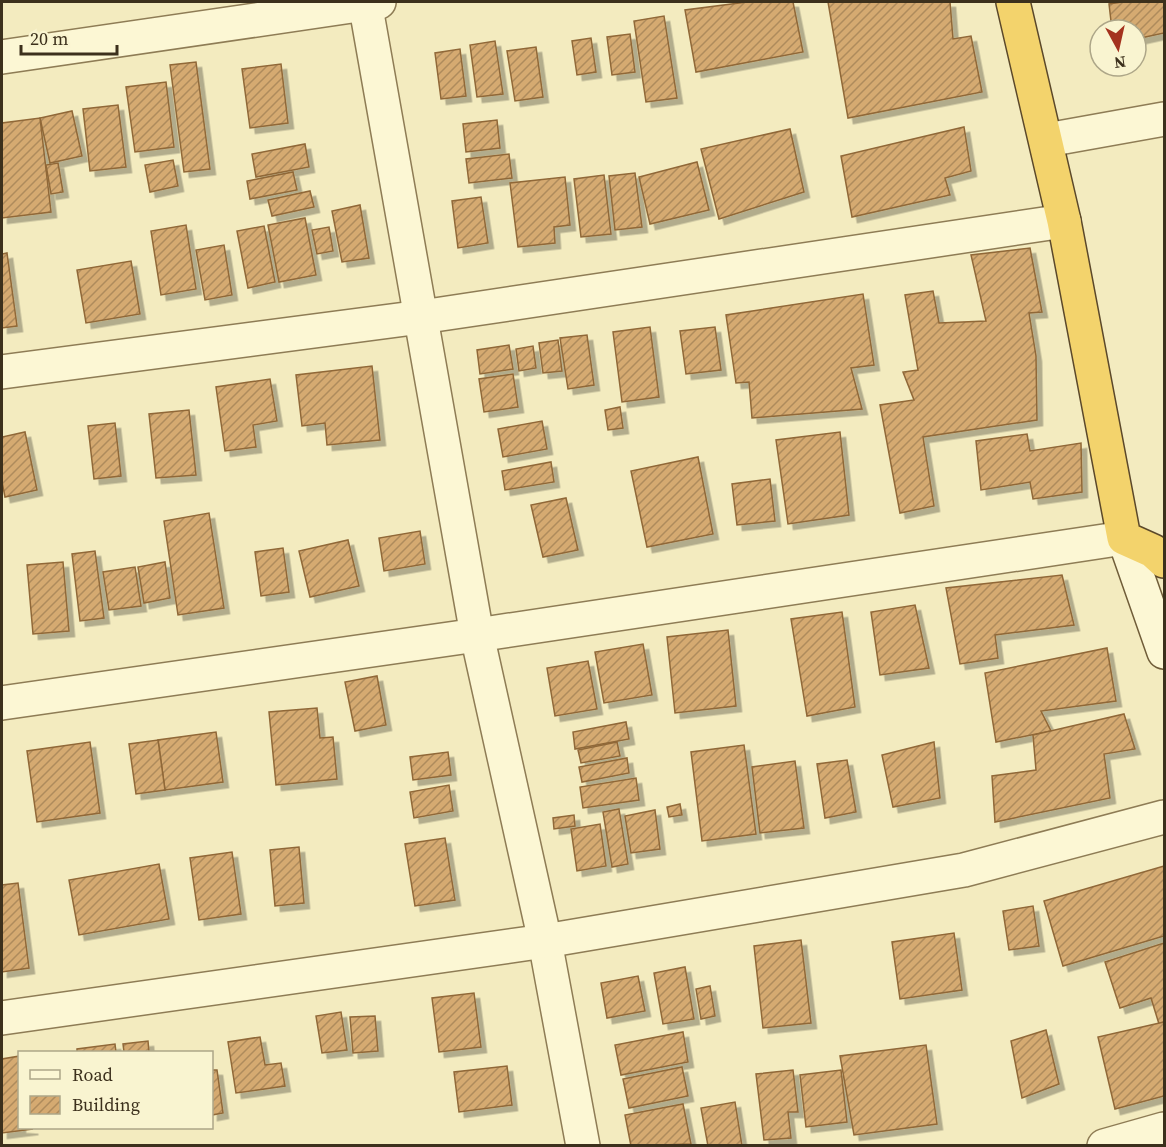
<svg xmlns="http://www.w3.org/2000/svg" width="1166" height="1147" viewBox="0 0 1166 1147" font-family="'Source Serif 4',serif">
  <style>
    .building { fill: url(#building-hatch); stroke: #906838; stroke-width: 1.5; filter: url(#shadow) }
    .lines { fill: none; stroke-linecap: round; stroke-linejoin: round }
    .minor-casing { stroke: #8e7c55; stroke-width: 36 }
    .secondary-casing { stroke: #705d39; stroke-width: 36 }
    .trunk-casing { stroke: #5b482a; stroke-width: 36 }
    .minor { stroke: #fcf7d4; stroke-width: 33 }
    .secondary { stroke: #fcf7d4; stroke-width: 33 }
    .trunk { stroke: #f3d36c; stroke-width: 33 }
  </style>
  <defs>
    <pattern id="building-hatch" width="6" height="6" patternUnits="userSpaceOnUse" patternTransform="scale(1.5)"><rect width="6" height="6" fill="#d5aa71"/><path d="M-1 1l2-2M0 6l6-6M5 7l2-2" fill="none" stroke="#ae8b5c"/></pattern>
    <filter id="shadow"><feDropShadow dx="5.5" dy="5.5" stdDeviation="0" flood-color="#0004"/></filter>
  </defs>
  <rect width="100%" height="100%" fill="#f3ebbf"/>
  <g class="building">
    <polygon points="747,2 793,2 803,52 696,72 685,10"/>
    <polygon points="828,2 950,2 953,39 971,36 982,92 848,118"/>
    <polygon points="1122,2 1164,2 1164,33 1136,39 1136,30 1112,30 1109,4"/>
    <polygon points="664,16 677,98 646,102 634,21"/>
    <polygon points="630,34 635,72 612,75 607,37"/>
    <polygon points="591,38 596,72 577,75 572,41"/>
    <polygon points="495,41 503,94 477,97 470,45"/>
    <polygon points="536,47 543,97 515,101 507,51"/>
    <polygon points="460,49 466,96 441,99 435,53"/>
    <polygon points="196,62 210,169 184,172 170,65"/>
    <polygon points="281,64 288,123 250,128 242,69"/>
    <polygon points="166,82 174,147 135,152 126,87"/>
    <polygon points="118,105 126,167 90,171 83,109"/>
    <polygon points="72,111 82,156 50,163 40,118"/>
    <polygon points="40,118 51,212 2,218 2,123"/>
    <polygon points="497,120 500,148 466,152 463,124"/>
    <polygon points="964,127 971,171 945,178 950,195 852,217 841,156"/>
    <polygon points="790,129 804,192 719,219 701,149"/>
    <polygon points="305,144 309,167 256,177 252,154"/>
    <polygon points="509,154 512,178 469,183 466,159"/>
    <polygon points="173,160 178,186 150,192 145,165"/>
    <polygon points="697,162 709,210 650,224 639,177"/>
    <polygon points="58,163 63,192 51,194 46,165"/>
    <polygon points="293,172 297,190 250,199 247,181"/>
    <polygon points="635,173 642,227 615,230 609,176"/>
    <polygon points="604,175 611,234 581,237 574,179"/>
    <polygon points="565,177 570,225 554,227 555,243 518,247 510,183"/>
    <polygon points="310,191 314,207 272,216 268,200"/>
    <polygon points="481,197 488,243 458,248 452,201"/>
    <polygon points="360,205 369,258 342,262 332,211"/>
    <polygon points="305,218 316,275 279,282 268,225"/>
    <polygon points="186,225 196,289 161,295 151,231"/>
    <polygon points="264,226 275,282 248,288 237,231"/>
    <polygon points="329,227 333,251 317,254 312,230"/>
    <polygon points="224,245 232,295 205,300 196,250"/>
    <polygon points="1030,248 1042,312 1029,313 1036,356 1037,420 923,437 934,506 900,513 880,405 914,400 903,372 918,370 905,295 933,291 939,323 986,321 971,255"/>
    <polygon points="7,253 17,326 2,328 2,254"/>
    <polygon points="131,261 140,314 86,323 77,270"/>
    <polygon points="863,294 874,365 851,368 862,409 752,418 749,382 736,383 726,315"/>
    <polygon points="650,327 659,397 622,402 613,332"/>
    <polygon points="715,327 721,370 686,374 680,331"/>
    <polygon points="587,335 594,385 568,389 560,338"/>
    <polygon points="558,340 562,371 543,373 539,343"/>
    <polygon points="509,345 513,369 480,374 477,350"/>
    <polygon points="533,346 536,368 519,371 516,349"/>
    <polygon points="372,366 380,440 327,445 325,423 302,426 296,375"/>
    <polygon points="513,374 518,407 484,412 479,379"/>
    <polygon points="270,379 277,421 253,425 256,447 225,451 216,387"/>
    <polygon points="620,407 623,428 608,430 605,410"/>
    <polygon points="189,410 196,475 156,478 149,414"/>
    <polygon points="542,421 547,449 503,457 498,429"/>
    <polygon points="115,423 121,476 94,479 88,426"/>
    <polygon points="25,432 37,490 5,497 2,482 2,437"/>
    <polygon points="840,432 849,515 788,524 776,440"/>
    <polygon points="1027,434 1030,451 1081,443 1082,492 1033,499 1030,482 981,490 976,441"/>
    <polygon points="698,457 713,534 647,547 631,471"/>
    <polygon points="551,462 554,482 505,490 502,471"/>
    <polygon points="770,479 775,521 737,525 732,484"/>
    <polygon points="566,498 578,550 543,557 531,505"/>
    <polygon points="209,513 224,608 178,615 164,521"/>
    <polygon points="420,531 425,564 384,571 379,538"/>
    <polygon points="348,540 359,586 310,597 299,551"/>
    <polygon points="283,548 289,592 261,596 255,552"/>
    <polygon points="95,551 104,618 80,621 72,554"/>
    <polygon points="63,562 69,631 33,634 27,565"/>
    <polygon points="165,562 170,598 144,603 138,567"/>
    <polygon points="135,567 141,606 109,610 103,572"/>
    <polygon points="1062,575 1074,625 995,635 998,658 960,664 946,588"/>
    <polygon points="915,605 929,668 880,675 871,612"/>
    <polygon points="842,612 855,707 807,716 791,619"/>
    <polygon points="728,630 736,706 675,713 667,637"/>
    <polygon points="643,644 652,695 604,703 595,652"/>
    <polygon points="1107,648 1116,701 1041,711 1051,731 996,742 985,673"/>
    <polygon points="588,661 597,709 555,716 547,668"/>
    <polygon points="377,676 386,725 355,731 345,682"/>
    <polygon points="317,708 320,738 333,737 337,779 276,785 269,712"/>
    <polygon points="1124,714 1135,749 1104,754 1110,798 995,822 992,776 1036,770 1033,735"/>
    <polygon points="626,722 629,739 575,749 573,732"/>
    <polygon points="216,732 223,782 165,790 158,740"/>
    <polygon points="158,740 165,790 136,794 129,744"/>
    <polygon points="90,742 100,813 37,822 27,751"/>
    <polygon points="617,742 620,756 581,763 578,750"/>
    <polygon points="934,742 940,798 893,807 882,755"/>
    <polygon points="744,745 756,834 702,841 691,752"/>
    <polygon points="448,752 451,775 413,780 410,757"/>
    <polygon points="627,758 629,773 582,782 579,767"/>
    <polygon points="847,760 856,812 825,818 817,764"/>
    <polygon points="795,761 804,828 760,833 752,767"/>
    <polygon points="636,778 639,800 583,808 580,787"/>
    <polygon points="449,785 453,811 414,818 410,792"/>
    <polygon points="680,804 682,815 669,817 667,807"/>
    <polygon points="619,809 628,864 612,867 603,812"/>
    <polygon points="655,810 660,849 631,853 625,816"/>
    <polygon points="574,815 575,826 554,829 553,818"/>
    <polygon points="600,824 606,866 577,871 571,829"/>
    <polygon points="445,838 455,900 415,906 405,844"/>
    <polygon points="299,847 304,903 275,906 270,850"/>
    <polygon points="232,852 241,914 199,920 190,858"/>
    <polygon points="159,864 169,919 79,935 69,880"/>
    <polygon points="1164,866 1164,936 1063,966 1044,901"/>
    <polygon points="18,883 29,968 2,972 2,885"/>
    <polygon points="1033,906 1039,946 1009,950 1003,911"/>
    <polygon points="954,933 962,990 900,999 892,942"/>
    <polygon points="801,940 811,1023 763,1028 754,946"/>
    <polygon points="1164,943 1164,1022 1159,1024 1151,998 1120,1008 1105,962"/>
    <polygon points="685,967 694,1019 663,1024 654,973"/>
    <polygon points="638,976 645,1011 607,1018 601,983"/>
    <polygon points="710,986 715,1016 701,1019 696,989"/>
    <polygon points="474,993 481,1047 439,1052 432,998"/>
    <polygon points="341,1012 347,1050 322,1053 316,1016"/>
    <polygon points="375,1016 378,1051 353,1053 350,1017"/>
    <polygon points="1164,1022 1164,1096 1115,1109 1098,1037"/>
    <polygon points="1046,1030 1059,1084 1022,1098 1011,1041"/>
    <polygon points="683,1032 688,1062 621,1075 615,1045"/>
    <polygon points="260,1037 265,1065 281,1063 285,1086 236,1093 228,1042"/>
    <polygon points="148,1041 149,1052 124,1052 123,1044"/>
    <polygon points="115,1044 116,1052 77,1052 77,1049"/>
    <polygon points="926,1045 937,1124 854,1135 840,1056"/>
    <polygon points="20,1056 20,1128 33,1129 2,1133 2,1059"/>
    <polygon points="507,1066 512,1105 459,1112 454,1072"/>
    <polygon points="682,1067 688,1096 629,1108 623,1079"/>
    <polygon points="212,1070 217,1070 223,1113 212,1115"/>
    <polygon points="793,1070 798,1112 788,1112 791,1138 764,1140 756,1074"/>
    <polygon points="841,1070 847,1122 806,1127 800,1075"/>
    <polygon points="735,1102 742,1146 708,1146 701,1108"/>
    <polygon points="683,1104 691,1144 631,1146 625,1115"/>
  </g>
  <g class="lines">
    <g class="minor-casing">
      <g id="minor">
        <polyline points="365,2 477,635 545,941 583,1146"/>
        <polyline points="2,57 379,2"/>
        <polyline points="1047,140 1164,119"/>
        <polyline points="2,372 421,317 1064,221"/>
        <polyline points="2,703 477,635 1124,538"/>
        <polyline points="2,1018 545,941 964,870 1164,817"/>
        <polyline points="1104,1146 1164,1129"/>
      </g>
    </g>
    <g class="secondary-casing">
      <polyline id="secondary" points="1124,538 1164,652"/>
    </g>
    <g class="trunk-casing">
      <polyline id="trunk" points="1013,2 1064,221 1124,538 1153,551 1164,561"/>
    </g>
    <use href="#minor" class="minor"/>
    <use href="#secondary" class="secondary"/>
    <use href="#trunk" class="trunk"/>
  </g>
  <rect width="1166" height="1147" fill="none" stroke="#3c301c" stroke-width="6"/>
  <rect x="18" y="1051" width="195" height="78" fill="#f9f4d0" stroke="#ada688" stroke-width="1.5"/>
  <rect x="30" y="1070" width="30" height="9" fill="#fcf7d4" stroke="#ada688" stroke-width="1.5"/>
  <text x="72" y="1081" font-size="18" fill="#3c301c">Road</text>
  <rect x="30" y="1096" width="30" height="18" fill="url(#building-hatch)" stroke="#ada688" stroke-width="1.5"/>
  <text x="72" y="1111" font-size="18" fill="#3c301c">Building</text>
  <g transform="translate(1118 48) rotate(172)"><circle r="28" fill="#f9f4d0" stroke="#ada688" stroke-width="1.5"/>
  <path d="M0-4.5L10 22L0 15L-10 22Z" fill="#a4321e"/>
  <text y="-9" font-size="16" font-weight="bold" text-anchor="middle" fill="#3c301c">N</text>
  </g>
  <path d="M21 45v9h96v-9" fill="none" stroke="#3c301c" stroke-width="3"/>
  <text x="30" y="45" font-size="18" fill="#3c301c" stroke="#f9f4d0" stroke-width="4.5" paint-order="stroke">20 m</text>
</svg>
